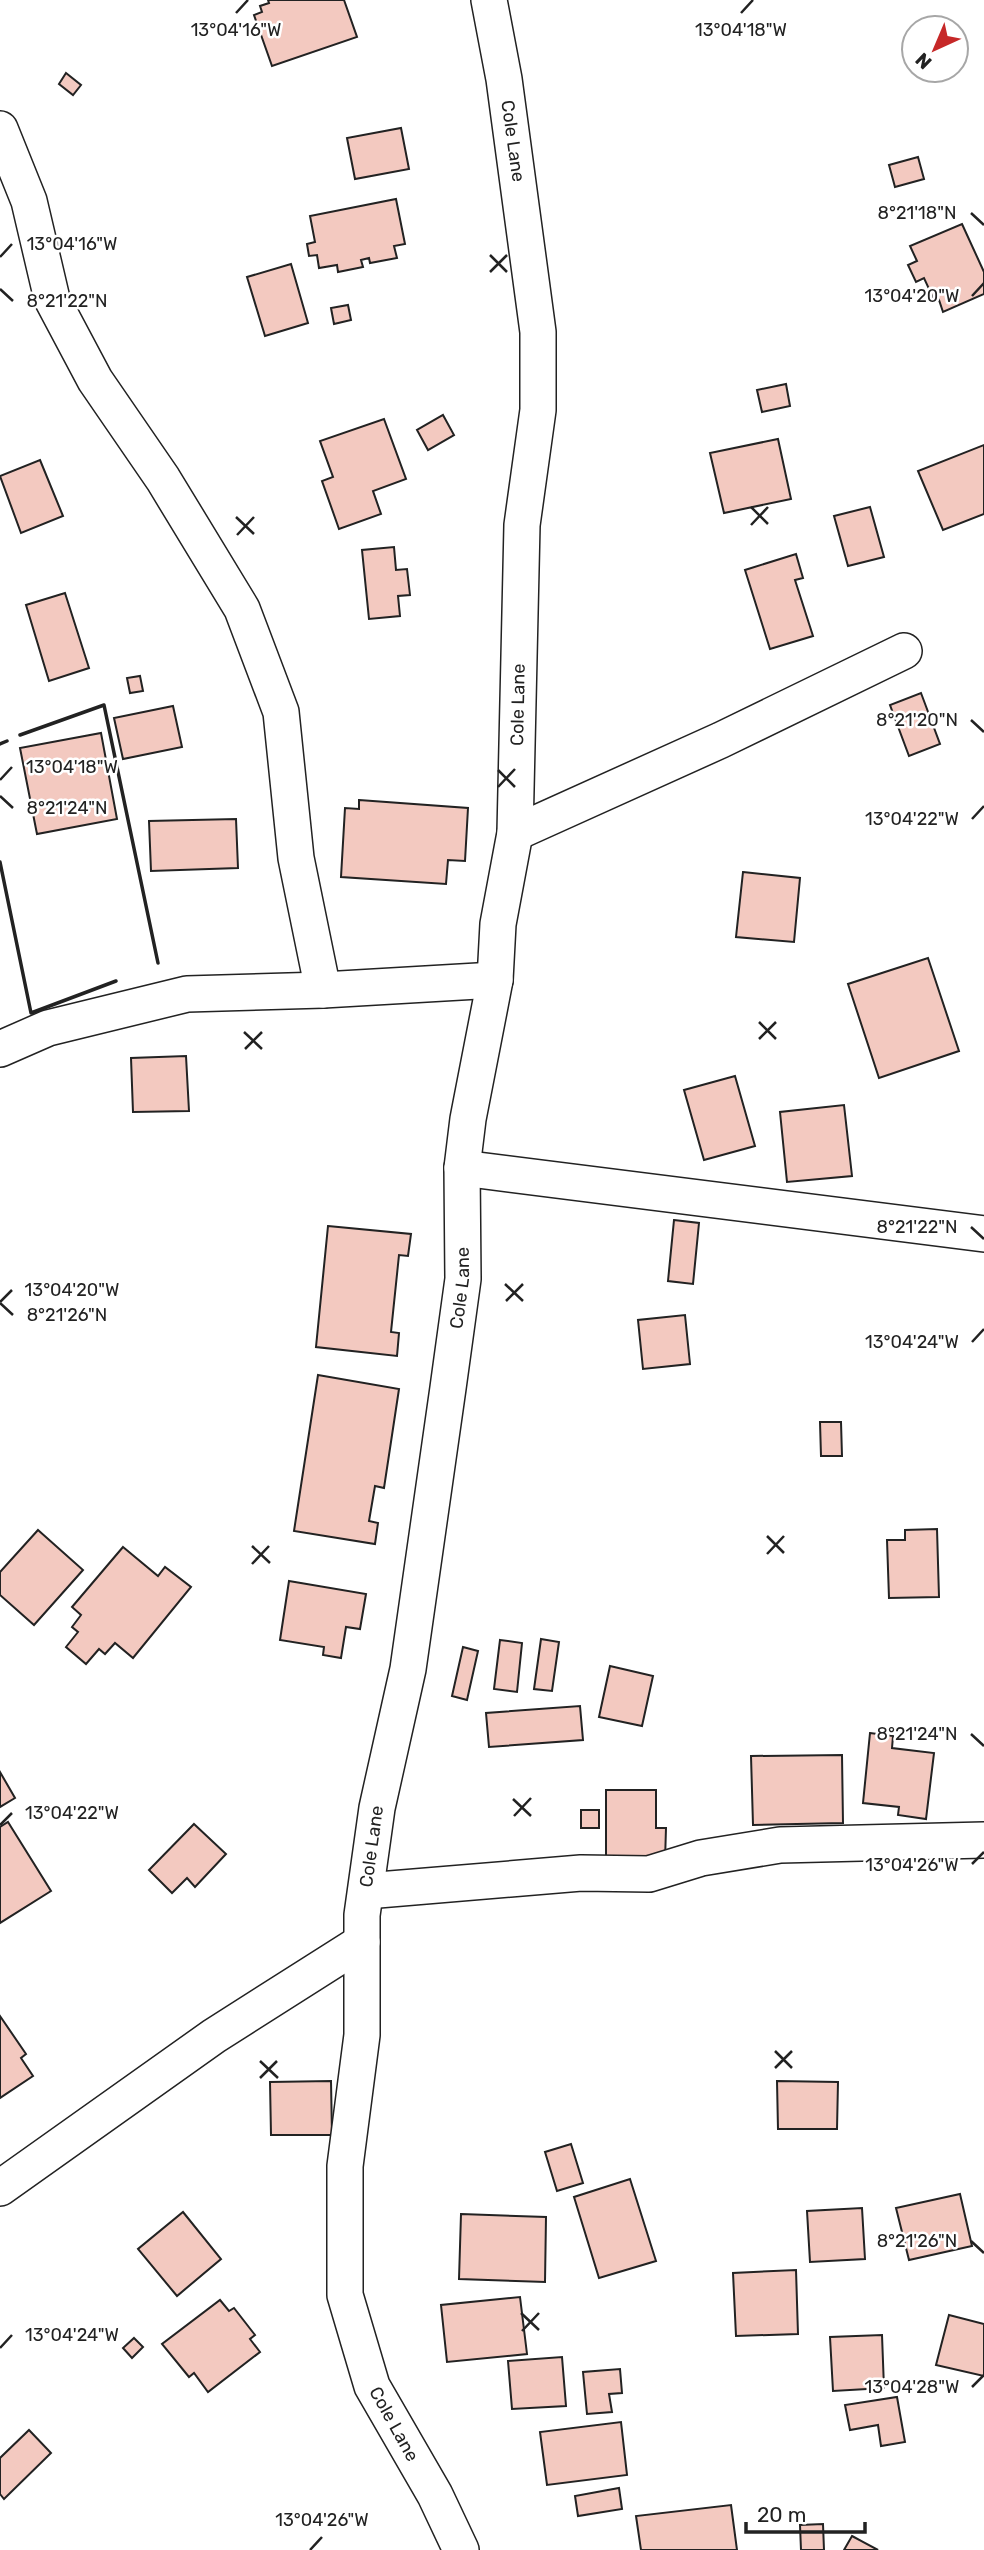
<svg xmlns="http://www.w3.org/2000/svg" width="984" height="2550" viewBox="0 0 984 2550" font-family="Rubik,sans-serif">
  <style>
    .building { fill: #f3c9c0; stroke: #222; stroke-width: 2 }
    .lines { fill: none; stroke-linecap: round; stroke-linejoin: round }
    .street-casing { stroke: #222; stroke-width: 38 }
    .street { stroke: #fff; stroke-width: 35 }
    .wall { stroke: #222; stroke-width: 3.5 }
    .ticks { fill: none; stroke: #222; stroke-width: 2.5 }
    .labels { text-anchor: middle; stroke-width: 5; stroke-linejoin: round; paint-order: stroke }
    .street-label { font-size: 18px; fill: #222; stroke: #fff }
    .ticks-label { font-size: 18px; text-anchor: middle; fill: #222; stroke: #fff; stroke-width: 5; stroke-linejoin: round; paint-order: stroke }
  </style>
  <rect width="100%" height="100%" fill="#fff"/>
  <g class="building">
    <polygon points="268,0 344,0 357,37 272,66 254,15 262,12 260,6 269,3"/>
    <polygon points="66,73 81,85 73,95 59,84"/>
    <polygon points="401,128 409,169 355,179 347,138"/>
    <polygon points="918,157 924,179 895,187 889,165"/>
    <polygon points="396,199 405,244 394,246 397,258 370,263 369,258 361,260 363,267 338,272 337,265 319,268 317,255 309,256 307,244 315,242 310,216"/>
    <polygon points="962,224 984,272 984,294 943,312 939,300 935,302 924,278 916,282 908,265 917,261 910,246"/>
    <polygon points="291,264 308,323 265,336 247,277"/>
    <polygon points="348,305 351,320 334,324 331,308"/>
    <polygon points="786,384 790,406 762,412 757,390"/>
    <polygon points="443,415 454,435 428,450 417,430"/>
    <polygon points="384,419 406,479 373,491 381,514 339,529 322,481 333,477 320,441"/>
    <polygon points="778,439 791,499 724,513 710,453"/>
    <polygon points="984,445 984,514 943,530 918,471"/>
    <polygon points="40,460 63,516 21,533 0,476"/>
    <polygon points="870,507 884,557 848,566 834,516"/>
    <polygon points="394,547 396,570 407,569 410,595 398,596 400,616 369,619 362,550"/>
    <polygon points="796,554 803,578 795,580 813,636 770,649 745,570"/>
    <polygon points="65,593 89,668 49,681 26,605"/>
    <polygon points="140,676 143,691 130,693 127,678"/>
    <polygon points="921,693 940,744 909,756 890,705"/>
    <polygon points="173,706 182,747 123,759 114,718"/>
    <polygon points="101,733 117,819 37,834 20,748"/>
    <polygon points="359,800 468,808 465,861 448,860 446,884 341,877 345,808 359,809"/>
    <polygon points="236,819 238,868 151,871 149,821"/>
    <polygon points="743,872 800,878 794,942 736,937"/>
    <polygon points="928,958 959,1051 879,1078 848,984"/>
    <polygon points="186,1056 189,1111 133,1112 131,1058"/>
    <polygon points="735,1076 755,1146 704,1160 684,1090"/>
    <polygon points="844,1105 852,1176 787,1182 780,1112"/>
    <polygon points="674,1220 699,1223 693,1284 668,1281"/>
    <polygon points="328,1226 411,1234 408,1256 399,1255 391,1332 399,1333 397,1356 316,1347"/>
    <polygon points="685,1315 690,1364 643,1369 638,1320"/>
    <polygon points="318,1375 399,1389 384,1488 375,1486 369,1521 378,1523 375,1544 294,1531"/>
    <polygon points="820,1422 841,1422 842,1456 821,1456"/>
    <polygon points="937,1529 939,1597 889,1598 887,1540 905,1540 905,1530"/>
    <polygon points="38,1530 83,1570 34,1625 0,1595 0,1572"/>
    <polygon points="123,1547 158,1576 165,1567 191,1587 133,1658 115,1643 105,1654 99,1649 86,1664 66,1647 78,1632 72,1627 81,1615 72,1607"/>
    <polygon points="289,1581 366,1594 360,1629 346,1627 341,1658 323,1655 324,1647 280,1640"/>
    <polygon points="541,1639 559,1642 552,1691 534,1689"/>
    <polygon points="500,1640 522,1643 517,1692 494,1689"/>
    <polygon points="463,1647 478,1651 467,1700 452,1696"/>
    <polygon points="610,1666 653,1676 642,1726 599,1717"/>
    <polygon points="580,1706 583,1740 489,1747 486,1713"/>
    <polygon points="870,1733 893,1736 892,1748 934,1753 926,1819 898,1815 899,1807 863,1803"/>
    <polygon points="842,1755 843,1823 753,1825 751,1756"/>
    <polygon points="0,1772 15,1798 0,1807"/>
    <polygon points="606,1790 656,1790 656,1828 666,1828 665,1861 606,1860"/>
    <rect x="581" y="1810" width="18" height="18"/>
    <polygon points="8,1822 51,1891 0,1923 0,1827"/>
    <polygon points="194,1824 226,1854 195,1887 187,1878 172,1893 149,1870"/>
    <polygon points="0,2016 26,2054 21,2058 33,2076 0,2098"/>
    <polygon points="331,2081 332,2135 271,2135 270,2082"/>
    <polygon points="777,2081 838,2082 837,2129 778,2129"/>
    <polygon points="571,2144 583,2183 557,2191 545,2152"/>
    <polygon points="630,2179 656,2261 599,2278 574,2197"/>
    <polygon points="960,2194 972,2246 909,2260 896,2208"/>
    <polygon points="862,2208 865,2259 810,2262 807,2211"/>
    <polygon points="183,2212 221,2259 177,2296 138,2249"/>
    <polygon points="461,2214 546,2217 545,2282 459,2279"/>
    <polygon points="796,2270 798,2334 736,2336 733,2273"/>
    <polygon points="520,2297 527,2354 447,2362 441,2305"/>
    <polygon points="220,2300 229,2311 234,2308 255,2335 250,2339 260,2352 208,2392 194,2373 189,2377 162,2344"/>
    <polygon points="949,2315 984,2324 984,2376 936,2365"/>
    <polygon points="882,2335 884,2388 833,2391 830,2337"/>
    <polygon points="134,2338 143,2347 132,2358 123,2348"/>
    <polygon points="562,2357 566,2406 512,2409 508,2361"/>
    <polygon points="620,2369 622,2393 609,2394 612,2412 587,2414 583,2372"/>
    <polygon points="897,2397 905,2442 881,2446 878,2425 850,2430 845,2405"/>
    <polygon points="621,2422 627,2475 547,2485 540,2432"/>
    <polygon points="29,2430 51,2453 4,2499 0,2494 0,2458"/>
    <polygon points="619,2488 622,2509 578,2516 575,2496"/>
    <polygon points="731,2505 737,2550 641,2550 636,2516"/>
    <polygon points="823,2524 824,2550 801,2550 800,2525"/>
    <polygon points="852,2536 878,2550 844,2550"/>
  </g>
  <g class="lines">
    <g class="street-casing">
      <g id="street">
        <polyline points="0,129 29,201 52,299 95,380 163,479 242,609 281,712 296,858 323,990 495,980"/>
        <polyline points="515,833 721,740 904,651"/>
        <polyline points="0,1049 48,1028 187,994 323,990"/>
        <polyline points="462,1168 984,1234"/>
        <polyline points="366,1891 581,1873 649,1874 701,1858 780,1845 984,1840"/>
        <polyline points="0,2188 214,2036 362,1942"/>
        <path id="s1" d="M461 2550 435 2495 372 2386 345 2295V2166L362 2035V1915L377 1808 408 1669 448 1388 463 1279 462 1168 468 1119 495 980 498 924 515 833 522 525 538 410V332L504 79 489 0"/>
      </g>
    </g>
    <use href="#street" class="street"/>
    <g class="wall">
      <polyline points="20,735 104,705 158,963"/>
      <polyline points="0,744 7,741"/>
      <polyline points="0,862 31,1013 116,981"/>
    </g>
  </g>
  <path class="ticks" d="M236 13 248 0M741 13 753 0M971 213 984 225M490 255 507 272M0 257 12 244M490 272 507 255M0 289 13 301M972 296 984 283M751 507 768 524M236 517 254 534M751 525 768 507M237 535 254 517M971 720 984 732M498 770 515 787M0 780 12 767M498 787 515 769M0 796 13 808M972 819 984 806M759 1022 776 1039M244 1032 262 1049M759 1039 776 1022M245 1049 262 1032M971 1227 984 1239M505 1284 523 1301M506 1301 523 1284M0 1302 12 1290M0 1303 13 1315M972 1342 984 1329M767 1536 784 1553M252 1546 270 1563M767 1554 784 1536M252 1564 269 1546M971 1734 984 1746M513 1799 531 1816M514 1816 531 1798M0 1825 12 1813M972 1864 984 1852M775 2051 792 2068M260 2061 278 2078M775 2068 792 2051M260 2078 277 2061M971 2241 984 2253M521 2313 539 2330M522 2331 539 2313M0 2348 12 2335M972 2387 984 2375M310 2550 322 2537"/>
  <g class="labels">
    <g class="street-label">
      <text transform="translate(513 141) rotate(82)" y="6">Cole Lane</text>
      <text dy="6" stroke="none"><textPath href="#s1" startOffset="1886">Cole Lane</textPath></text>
      <text dy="6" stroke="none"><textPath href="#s1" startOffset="1298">Cole Lane</textPath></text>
      <text dy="6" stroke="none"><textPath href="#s1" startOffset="732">Cole Lane</textPath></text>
      <text transform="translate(394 2424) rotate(61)" y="6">Cole Lane</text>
    </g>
  </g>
  <g class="ticks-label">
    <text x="236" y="36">13°04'16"W</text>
    <text x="741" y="36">13°04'18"W</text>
    <text x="917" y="219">8°21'18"N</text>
    <text x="72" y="250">13°04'16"W</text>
    <text x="912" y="302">13°04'20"W</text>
    <text x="67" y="307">8°21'22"N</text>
    <text x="917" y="726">8°21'20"N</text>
    <text x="72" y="773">13°04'18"W</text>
    <text x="67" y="814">8°21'24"N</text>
    <text x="912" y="825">13°04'22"W</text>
    <text x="917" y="1233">8°21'22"N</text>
    <text x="72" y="1296">13°04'20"W</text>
    <text x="67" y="1321">8°21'26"N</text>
    <text x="912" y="1348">13°04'24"W</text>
    <text x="917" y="1740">8°21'24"N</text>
    <text x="72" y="1819">13°04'22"W</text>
    <text x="912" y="1871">13°04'26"W</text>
    <text x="917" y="2247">8°21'26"N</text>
    <text x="72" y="2341">13°04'24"W</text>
    <text x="912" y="2393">13°04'28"W</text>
    <text x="322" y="2526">13°04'26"W</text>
  </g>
  <g transform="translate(935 49) rotate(224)"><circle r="33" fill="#ffffff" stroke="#a7a7a7" stroke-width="2"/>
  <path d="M0-5L12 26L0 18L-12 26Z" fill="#c62828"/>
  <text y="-10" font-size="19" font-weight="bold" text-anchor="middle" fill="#222222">N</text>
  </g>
  <path d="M746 2522v10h119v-10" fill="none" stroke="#222222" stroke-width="3.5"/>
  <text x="757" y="2522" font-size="21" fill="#222222" stroke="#ffffff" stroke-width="5" paint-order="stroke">20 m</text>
</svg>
